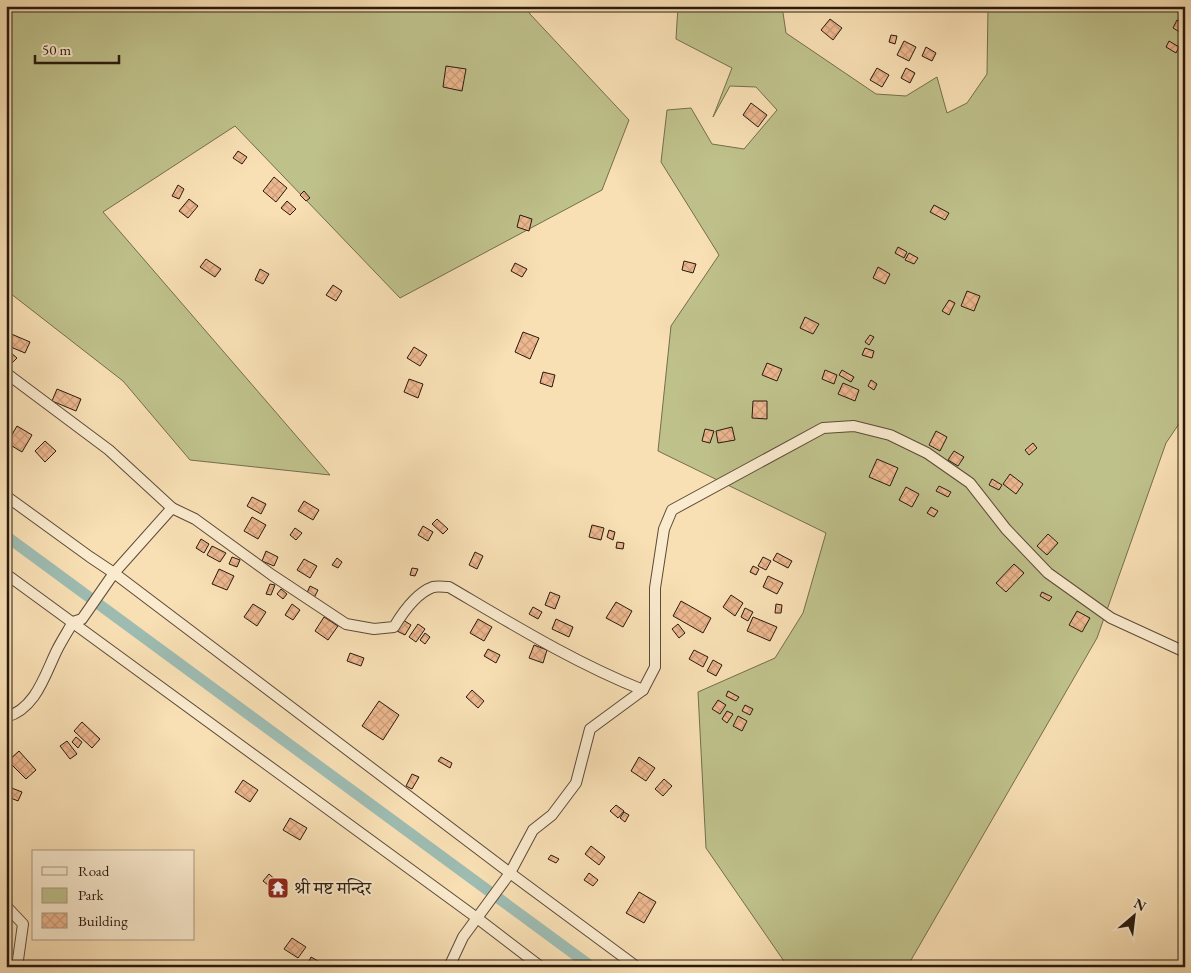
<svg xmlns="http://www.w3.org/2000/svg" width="1191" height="973" viewBox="0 0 1191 973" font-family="'EB Garamond','Noto Serif Devanagari',serif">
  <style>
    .green { fill: #bfc18b; stroke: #746e4c }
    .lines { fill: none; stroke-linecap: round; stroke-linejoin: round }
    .canal { stroke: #9ebcb2; stroke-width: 11 }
    .building { fill: url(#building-cross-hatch); stroke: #281a0e }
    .street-casing { stroke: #5c4b38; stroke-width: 12 }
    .street { stroke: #faeace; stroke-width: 10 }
    .labels { text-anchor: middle; stroke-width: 4; stroke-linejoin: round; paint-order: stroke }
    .poi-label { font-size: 18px; fill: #281a0e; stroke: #faeace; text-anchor: start }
  </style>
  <defs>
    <pattern id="building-cross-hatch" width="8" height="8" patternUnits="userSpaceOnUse" patternTransform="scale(1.25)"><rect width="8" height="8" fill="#edb78f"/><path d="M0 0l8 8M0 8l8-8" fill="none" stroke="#cb9d7a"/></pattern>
  </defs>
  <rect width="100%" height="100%" fill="#f8dfb4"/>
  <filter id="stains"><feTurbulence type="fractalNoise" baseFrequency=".004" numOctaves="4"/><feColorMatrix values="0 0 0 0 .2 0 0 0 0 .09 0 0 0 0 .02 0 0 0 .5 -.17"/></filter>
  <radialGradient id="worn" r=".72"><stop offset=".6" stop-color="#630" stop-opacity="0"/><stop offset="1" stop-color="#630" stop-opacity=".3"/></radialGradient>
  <g class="green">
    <polygon points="6,6 331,6 333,8 336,6 526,6 530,14 629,120 602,190 400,298 235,126 103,212 330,475 190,460 123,381 6,290"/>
    <polygon points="678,6 782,6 786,33 876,94 906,96 937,77 947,113 967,103 987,74 988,6 1185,6 1185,415 1166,443 1097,638 907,967 788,967 706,848 698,692 775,658 803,613 826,533 658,451 671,326 719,255 661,162 667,110 691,108 712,144 744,149 777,110 756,87 730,86 713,117 732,68 676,39"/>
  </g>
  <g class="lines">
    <polyline class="canal" points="6,536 592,967"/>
  </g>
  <g class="building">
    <polygon points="830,19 842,28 833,40 821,30"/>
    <polygon points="1177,20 1185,24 1185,35 1173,28"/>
    <polygon points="891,35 897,36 895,44 889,42"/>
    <polygon points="904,41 916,47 909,61 897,55"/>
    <polygon points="1169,41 1179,47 1176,53 1166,47"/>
    <polygon points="926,47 936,53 932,61 922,56"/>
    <polygon points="446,66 466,69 462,91 443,87"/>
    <polygon points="877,68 889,75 882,87 870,80"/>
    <polygon points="906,68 915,73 910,83 901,78"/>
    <polygon points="751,103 767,115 758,127 743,115"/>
    <polygon points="238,151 247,157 242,164 233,158"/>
    <polygon points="274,177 287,188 276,202 263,191"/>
    <polygon points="178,185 184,189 179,199 172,196"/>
    <polygon points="304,191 310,198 306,201 300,195"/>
    <polygon points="189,199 198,206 188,218 179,211"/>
    <polygon points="287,201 296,209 290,215 281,208"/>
    <polygon points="934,205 949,213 945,220 930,212"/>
    <polygon points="520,215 532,219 529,231 517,227"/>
    <polygon points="898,247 907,252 904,258 895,253"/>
    <polygon points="909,253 918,258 914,264 905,260"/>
    <polygon points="206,259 221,269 215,277 200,267"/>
    <polygon points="684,261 696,264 693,273 682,270"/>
    <polygon points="515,263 527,269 522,277 511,271"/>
    <polygon points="878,267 890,274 885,284 873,278"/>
    <polygon points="260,269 269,274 263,284 255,280"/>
    <polygon points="333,285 342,291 336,301 326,295"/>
    <polygon points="967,291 980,296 974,311 961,306"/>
    <polygon points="949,300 955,303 949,315 942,311"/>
    <polygon points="805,317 819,324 813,334 800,328"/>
    <polygon points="523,332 539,338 530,359 515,352"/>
    <polygon points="9,333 30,342 25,353 6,345"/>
    <polygon points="870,335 874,337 869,345 865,342"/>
    <polygon points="414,347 427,355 420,366 407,358"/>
    <polygon points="865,348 874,351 872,358 862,355"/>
    <polygon points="10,352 17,358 11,364 6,360 6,356"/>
    <polygon points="767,363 782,369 777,381 762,375"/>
    <polygon points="825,370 837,375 834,384 822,379"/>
    <polygon points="842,370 854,377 851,382 839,375"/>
    <polygon points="543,372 555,375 552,387 540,383"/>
    <polygon points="409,379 423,384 418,398 404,392"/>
    <polygon points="871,380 877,384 874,390 868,386"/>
    <polygon points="843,383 859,390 855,401 838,394"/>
    <polygon points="57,389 81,399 76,411 52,401"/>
    <polygon points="753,401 767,401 767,419 752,418"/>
    <polygon points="17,426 32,435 22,452 7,443"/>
    <polygon points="732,427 735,440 718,443 716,431"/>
    <polygon points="705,429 714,431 710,443 702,441"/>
    <polygon points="936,431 947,437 940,451 929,445"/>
    <polygon points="45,441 56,451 45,462 35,451"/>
    <polygon points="1033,443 1037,448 1029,455 1025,450"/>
    <polygon points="954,451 964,457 958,466 948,460"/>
    <polygon points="877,459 898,468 890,486 869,477"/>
    <polygon points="1010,474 1023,484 1016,494 1003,484"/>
    <polygon points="992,479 1002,485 999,490 989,485"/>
    <polygon points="939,486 951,492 948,497 936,491"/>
    <polygon points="906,487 919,494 912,507 899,500"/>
    <polygon points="252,497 266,504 261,514 247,506"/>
    <polygon points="304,501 319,510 313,520 298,511"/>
    <polygon points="931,507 938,511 934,517 927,513"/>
    <polygon points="252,517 266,525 258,539 244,531"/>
    <polygon points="437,519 448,529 443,534 432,524"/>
    <polygon points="592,525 604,528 601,540 589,537"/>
    <polygon points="423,526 433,532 428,541 418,535"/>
    <polygon points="295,528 302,533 296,540 290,535"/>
    <polygon points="609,530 615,532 613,540 607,537"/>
    <polygon points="1048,534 1058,543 1047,555 1037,546"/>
    <polygon points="201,539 209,544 204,553 196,548"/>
    <polygon points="617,542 624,543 623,549 616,548"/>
    <polygon points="212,546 226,553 220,562 207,555"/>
    <polygon points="266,551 278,557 274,566 262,561"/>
    <polygon points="475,552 483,556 477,569 469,565"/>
    <polygon points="777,553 792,561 788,568 773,560"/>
    <polygon points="232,557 240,560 237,567 229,564"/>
    <polygon points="763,557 771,561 766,570 758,566"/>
    <polygon points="337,558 342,562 338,568 332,565"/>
    <polygon points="304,559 317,566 310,578 297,570"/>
    <polygon points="1014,564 1024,573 1006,592 996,583"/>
    <polygon points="753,566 759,569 756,575 750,572"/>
    <polygon points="412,568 418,569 415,576 410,575"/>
    <polygon points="219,569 234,576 227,590 212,584"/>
    <polygon points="768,576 783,583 777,594 763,587"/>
    <polygon points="270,584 275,585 271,595 266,594"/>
    <polygon points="310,586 318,590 314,598 306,595"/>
    <polygon points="281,589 287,594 283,599 277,594"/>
    <polygon points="550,592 560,596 555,609 545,605"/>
    <polygon points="1042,592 1052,597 1049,601 1040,596"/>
    <polygon points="731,595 743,603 735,616 723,607"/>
    <polygon points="681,601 711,618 703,633 673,616"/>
    <polygon points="616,602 632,611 623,627 606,618"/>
    <polygon points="253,604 266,612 257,626 244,617"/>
    <polygon points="292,604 300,610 293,620 285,615"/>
    <polygon points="776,604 782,605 781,613 775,613"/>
    <polygon points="533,607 542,612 538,619 529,614"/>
    <polygon points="745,608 753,612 748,621 741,617"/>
    <polygon points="1077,611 1090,618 1082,632 1069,625"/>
    <polygon points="324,617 338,626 328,640 315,631"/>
    <polygon points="753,617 777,627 770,641 747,631"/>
    <polygon points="478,619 492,627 484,641 470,633"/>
    <polygon points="556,619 573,627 569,637 552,629"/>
    <polygon points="403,620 411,625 405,635 397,631"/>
    <polygon points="418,624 425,629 416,642 409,637"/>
    <polygon points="678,624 685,633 679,638 672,629"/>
    <polygon points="425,633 430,637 425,644 420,640"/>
    <polygon points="534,645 547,650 543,663 529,658"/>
    <polygon points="488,649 500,655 496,663 484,656"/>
    <polygon points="694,650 708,657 703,667 689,659"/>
    <polygon points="350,653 364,658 361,666 347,661"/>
    <polygon points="713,660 722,665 716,676 707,671"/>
    <polygon points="472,690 484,701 478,708 466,697"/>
    <polygon points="728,691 739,697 736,701 726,696"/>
    <polygon points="718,700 726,705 720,714 712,709"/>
    <polygon points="379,701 399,715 383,740 362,726"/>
    <polygon points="745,705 753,709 750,715 742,711"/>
    <polygon points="727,711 733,714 727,723 722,719"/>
    <polygon points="738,716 747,721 742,731 733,726"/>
    <polygon points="82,722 100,739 92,748 74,731"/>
    <polygon points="76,737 82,742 78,748 72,742"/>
    <polygon points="67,741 77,754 70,759 60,746"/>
    <polygon points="19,751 36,770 26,779 8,761"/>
    <polygon points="441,757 452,763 450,768 438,761"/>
    <polygon points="639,757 655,768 646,781 631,771"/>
    <polygon points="412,774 419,777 412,789 406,786"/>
    <polygon points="664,779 672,786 663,796 655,789"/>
    <polygon points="243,780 258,790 250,802 235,792"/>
    <polygon points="9,787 22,792 18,801 6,796"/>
    <polygon points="616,805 624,811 618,818 610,811"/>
    <polygon points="624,812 629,815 625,822 620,818"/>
    <polygon points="290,818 307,828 300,840 283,830"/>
    <polygon points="591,846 605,857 599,865 585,854"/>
    <polygon points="551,855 559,859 556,863 548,859"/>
    <polygon points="589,873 598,880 593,886 584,880"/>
    <polygon points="269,874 279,883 273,889 263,881"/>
    <polygon points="639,892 656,902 644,923 626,913"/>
    <polygon points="292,938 306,947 298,958 284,949"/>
    <polygon points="311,957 320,962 318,967 306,967"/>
  </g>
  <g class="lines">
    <g class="street-casing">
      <g id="street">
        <polyline points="6,373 109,450 172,508"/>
        <polyline points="6,496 90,557 114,573 510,873 637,967"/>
        <polyline points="6,574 477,918 541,967"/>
        <path d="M6 717C36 709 45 674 57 650 62 640 68 631 73 622L82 619 114 573 172 508 195 519 272 575 346 624 374 629 394 627C403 612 416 593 433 587 438 586 444 587 449 587 512 624 575 663 643 690"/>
        <polyline points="6,906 23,924 17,967"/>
        <polyline points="449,967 463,937 510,873 533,830 552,815 576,783 590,729 643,690 655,667 655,588 664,529 672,510 823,428 854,426 890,435 927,453 970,483 1006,529 1048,573 1111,618 1185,652"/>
      </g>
    </g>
    <use href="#street" class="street"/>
  </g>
  <defs>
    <g id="temple-square" transform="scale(1.125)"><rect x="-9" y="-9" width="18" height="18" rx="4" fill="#8f2418" stroke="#faeace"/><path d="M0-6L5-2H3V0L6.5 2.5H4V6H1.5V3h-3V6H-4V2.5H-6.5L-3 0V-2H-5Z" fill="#fff"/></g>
  </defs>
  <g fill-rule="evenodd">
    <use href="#temple-square" x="278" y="888"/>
  </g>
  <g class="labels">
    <g class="poi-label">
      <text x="294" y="894">श्री मष्ट मन्दिर</text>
    </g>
  </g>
  <rect width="1191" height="973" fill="none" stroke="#f8dfb4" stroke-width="25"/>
  <rect x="8" y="8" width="1176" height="958" fill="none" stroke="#281a0e" stroke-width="2.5"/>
  <rect x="12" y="12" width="1166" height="948" fill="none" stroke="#281a0e"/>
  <rect x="32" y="850" width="162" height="90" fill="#faeace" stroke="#a69781"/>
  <rect x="42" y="867" width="25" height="8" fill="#faeace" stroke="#a69781"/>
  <text x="78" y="876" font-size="15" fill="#281a0e">Road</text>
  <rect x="42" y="888" width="25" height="15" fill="#bfc18b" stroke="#a69781"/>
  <text x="78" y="900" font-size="15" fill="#281a0e">Park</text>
  <rect x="42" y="913" width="25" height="15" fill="url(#building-cross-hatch)" stroke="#a69781"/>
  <text x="78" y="926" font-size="15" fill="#281a0e">Building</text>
  <g transform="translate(1134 916) rotate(28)" stroke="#faeace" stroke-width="4" paint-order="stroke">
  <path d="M0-4L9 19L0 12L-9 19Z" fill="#281a0e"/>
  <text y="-8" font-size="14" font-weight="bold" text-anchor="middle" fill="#281a0e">N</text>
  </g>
  <path d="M35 55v8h84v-8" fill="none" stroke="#281a0e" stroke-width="2.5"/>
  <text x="42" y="55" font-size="15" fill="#281a0e" stroke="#faeace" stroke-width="4" paint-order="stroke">50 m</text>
  <rect width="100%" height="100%" filter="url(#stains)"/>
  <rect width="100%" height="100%" fill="url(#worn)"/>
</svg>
